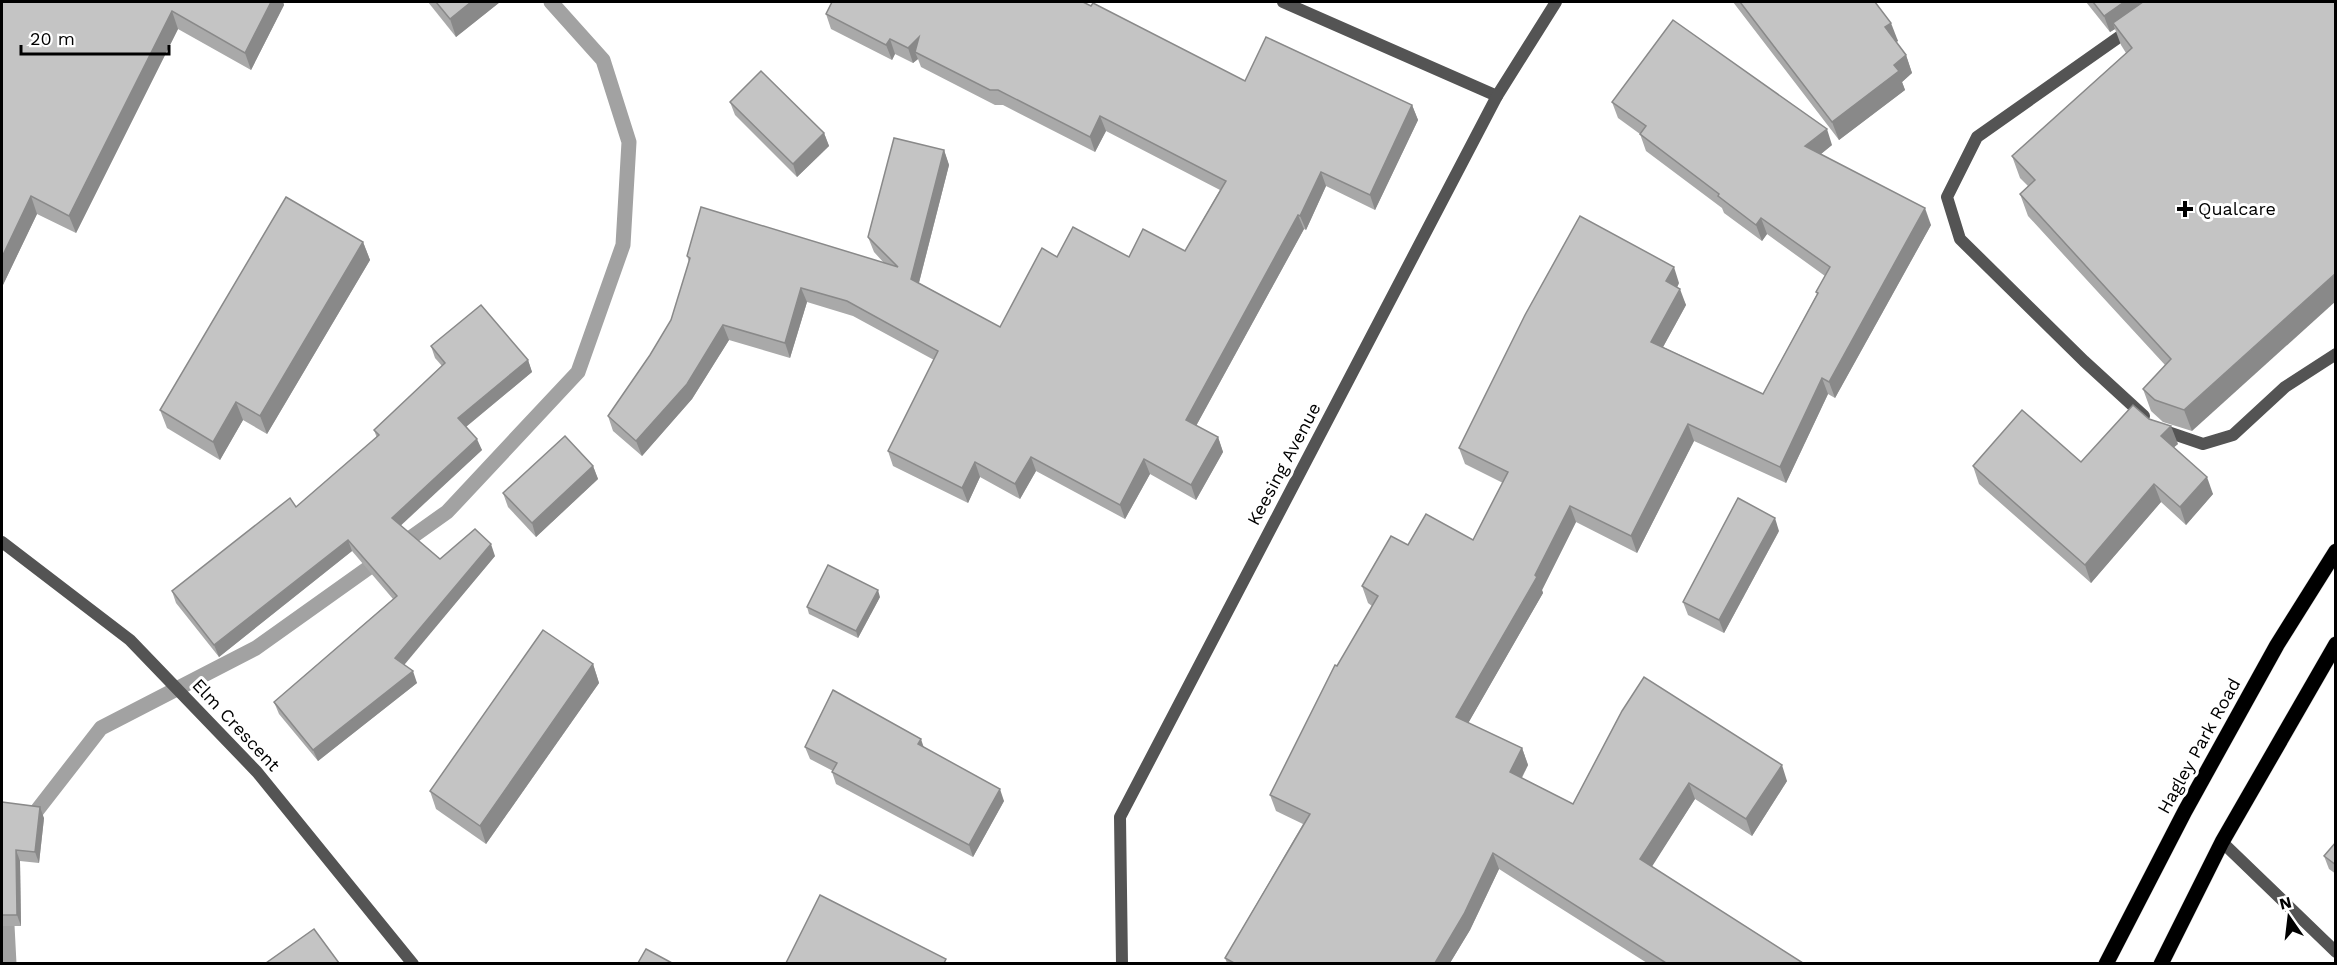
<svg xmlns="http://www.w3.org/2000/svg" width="2337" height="965" viewBox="0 0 2337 965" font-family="'Work Sans',sans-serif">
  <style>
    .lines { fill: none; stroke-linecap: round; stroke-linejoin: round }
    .stream { stroke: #a2a2a2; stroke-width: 15 }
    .primary-casing { stroke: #dbdbdb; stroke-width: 16 }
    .lane { stroke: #545454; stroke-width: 12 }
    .street { stroke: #545454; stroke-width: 12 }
    .primary { stroke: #000; stroke-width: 15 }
    .wall { fill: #a9a9a9 }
    .shaded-wall { fill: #898989 }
    .building { fill: #c4c4c4; stroke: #898989; stroke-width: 1.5 }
    .poi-dot { fill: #000; stroke: #fff; stroke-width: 2 }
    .labels { text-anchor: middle; stroke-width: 6; stroke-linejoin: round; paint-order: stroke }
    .poi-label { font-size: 18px; fill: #000; stroke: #fff; text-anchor: start }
    .street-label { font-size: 18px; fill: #000; stroke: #fff }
  </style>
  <rect width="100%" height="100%" fill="#fff"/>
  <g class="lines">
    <g class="stream">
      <polyline points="28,822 101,728 256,648 447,512 578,372 623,245 629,142 603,60 551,2"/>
      <polyline points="6,906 9,964"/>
    </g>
    <g class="primary-casing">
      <g id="primary">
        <polyline points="2106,964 2185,811 2277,645 2336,551"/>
        <polyline points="2161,964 2222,842 2336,644"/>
      </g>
    </g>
    <g class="lane">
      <polyline points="2129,30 1977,137 1947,197 1960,239 2084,361 2144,416"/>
      <polyline points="2159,429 2203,444 2233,435 2285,387 2336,354"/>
    </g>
    <g class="street">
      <polyline points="1283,2 1497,96"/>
      <polyline points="2,542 130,640 257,772 413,964"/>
      <polyline points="2222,842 2336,952"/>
      <polyline points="1122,964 1120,817 1497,96 1556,2"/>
    </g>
    <use href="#primary" class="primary"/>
  </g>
  <g class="wall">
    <polygon points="2,2 283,2 284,5 251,70 178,29 76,233 37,214 2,287"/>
    <polygon points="428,2 500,2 456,37"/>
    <polygon points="1733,2 1875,2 1898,41 1896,42 1906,55 1912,73 1902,82 1905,90 1839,140"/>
    <polygon points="2086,2 2182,2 2192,431 2163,422 2151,411 2143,389 2165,365 2028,216 2020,194 2028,186 2020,178 2012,156 2126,53 2121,45 2115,29 2110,32"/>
    <polygon points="826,14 1245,81 1412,105 1418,120 1375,210 1326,186 1306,230 1304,229 1196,426 1218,437 1223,452 1196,500 1150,474 1125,519 1036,471 1020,499 980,477 968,503 893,466 888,451 934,360 853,316 807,302 790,358 729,340 692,399 642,456 613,431 608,416 650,355 671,320 689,262 687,256 884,263 874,252 868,237 944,150 949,165 919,283 1000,327 1057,257 1129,257 1185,251 1220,190 1106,131 1095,152 1003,105 995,105 921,67 918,59 913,63 895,54 892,60 831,29"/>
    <polygon points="730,102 824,133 829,146 797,177 735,115"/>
    <polygon points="1612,102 1832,145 1821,154 1931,225 1835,398 1828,394 1786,483 1694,441 1637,553 1576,522 1542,590 1543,593 1468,723 1522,748 1528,765 1522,778 1573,804 1622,711 1787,781 1752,836 1695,799 1651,867 1803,963 1647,963 1499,869 1470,930 1450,963 1227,963 1225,958 1303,824 1276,811 1270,795 1372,606 1368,603 1362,586 1408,545 1473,540 1503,483 1465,464 1459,448 1679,283 1677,287 1686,305 1663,347 1763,394 1817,294 1816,292 1825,276 1767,234 1762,241 1724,213 1722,208 1646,151 1640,134 1618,118"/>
    <polygon points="363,242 370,260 267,434 243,420 220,460 167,428 160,410"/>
    <polygon points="431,346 528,360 532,372 466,427 482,450 400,525 440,559 495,556 404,664 417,683 318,761 279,714 274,702 393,599 352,551 219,657 176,603 172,591 296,507 377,438 374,430 442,366 435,358"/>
    <polygon points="2178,444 2174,447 2213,494 2186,525 2161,502 2091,583 1979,484 1973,466 2081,462"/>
    <polygon points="593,466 598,479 536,537 508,507 503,493"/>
    <polygon points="1779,531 1724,633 1688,615 1683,602"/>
    <polygon points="880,597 858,638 809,614 807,607"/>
    <polygon points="593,664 599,683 486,844 436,809 430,791"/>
    <polygon points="805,747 924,747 1004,801 973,857 836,784 832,772 833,771 810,759"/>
    <polygon points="2,802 44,818 39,863 20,861 21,926 2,926"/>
    <polygon points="2336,842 2336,874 2329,869 2324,856"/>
  </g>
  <g class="shaded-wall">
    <polygon points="271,2 283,2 284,5 251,70 245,53"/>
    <polygon points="471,2 500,2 456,37 450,19"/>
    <polygon points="2124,2 2151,2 2113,23 2115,29 2110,32 2104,16"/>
    <polygon points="172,11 178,29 76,233 69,216"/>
    <polygon points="1891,23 1898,41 1892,45 1885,27"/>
    <polygon points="919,37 915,52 918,59 913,63 908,48"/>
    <polygon points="890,39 895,54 892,60 886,45"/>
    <polygon points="1906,55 1912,73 1902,82 1905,90 1839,140 1832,122 1894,65"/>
    <polygon points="1412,105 1418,120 1375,210 1370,195"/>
    <polygon points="1100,116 1106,131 1095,152 1090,137"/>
    <polygon points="1827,129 1832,145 1811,162 1805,146"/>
    <polygon points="824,133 829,146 797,177 793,164"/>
    <polygon points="944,150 949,165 916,294 911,279"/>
    <polygon points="1321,172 1326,186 1306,230 1300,216"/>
    <polygon points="31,196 37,214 2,287 2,257"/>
    <polygon points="1925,208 1931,225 1835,398 1829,382"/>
    <polygon points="1298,215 1304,229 1191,435 1186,420"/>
    <polygon points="1761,218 1767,234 1762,241 1756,225"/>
    <polygon points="363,242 370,260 267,434 260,416"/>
    <polygon points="1674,267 1679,283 1672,298 1666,281"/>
    <polygon points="2336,273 2336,301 2192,431 2184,410"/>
    <polygon points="801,288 807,302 790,358 785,343"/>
    <polygon points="1680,289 1686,305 1657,358 1651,342"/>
    <polygon points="723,325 729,340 692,399 642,456 636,441"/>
    <polygon points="528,360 532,372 462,430 458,418"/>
    <polygon points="1822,378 1828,394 1786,483 1780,467"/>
    <polygon points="236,402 243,420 220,460 213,442"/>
    <polygon points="1688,424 1694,441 1637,553 1631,536"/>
    <polygon points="2171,426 2178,444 2167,453 2161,436"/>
    <polygon points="1218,437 1223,452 1196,500 1191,485"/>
    <polygon points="477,439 482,450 396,530 392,518"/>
    <polygon points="1031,457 1036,471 1020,499 1015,484"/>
    <polygon points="1144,459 1150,474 1125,519 1120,505"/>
    <polygon points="975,462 980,477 968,503 962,488"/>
    <polygon points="593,466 598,479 536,537 532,523"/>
    <polygon points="2207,477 2213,494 2186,525 2180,507"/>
    <polygon points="2154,484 2161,502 2091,583 2085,565"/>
    <polygon points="1570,506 1576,522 1542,590 1543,593 1462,734 1456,717 1535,575"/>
    <polygon points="1775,518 1779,531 1724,633 1719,620"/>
    <polygon points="348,540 352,551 219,657 214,645"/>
    <polygon points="491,544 495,556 400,670 395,658"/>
    <polygon points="878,590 880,597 858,638 856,631"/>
    <polygon points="593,664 599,683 486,844 480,826"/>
    <polygon points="413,671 417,683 318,761 313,750"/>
    <polygon points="921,739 925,751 918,744"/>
    <polygon points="1522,748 1528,765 1516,788 1510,772"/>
    <polygon points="1782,765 1787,781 1752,836 1746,819"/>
    <polygon points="1689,783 1695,799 1646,876 1640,859"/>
    <polygon points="1000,789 1004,801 973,857 969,845"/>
    <polygon points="40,807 44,818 39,863 35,852"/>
    <polygon points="16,850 20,861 21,926 17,915"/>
    <polygon points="1493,853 1499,869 1470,930 1450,963 1435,963"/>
  </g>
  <g class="building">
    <polygon points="2,2 271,2 245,53 172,11 69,216 31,196 2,257"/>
    <polygon points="436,2 471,2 450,19"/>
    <polygon points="832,2 1083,2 1091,6 1093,3 1245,81 1266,37 1412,105 1370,195 1321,172 1300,216 1298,215 1186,420 1218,437 1191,485 1144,459 1120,505 1031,457 1015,484 975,462 962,488 888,451 938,351 847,301 801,288 785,343 723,325 687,384 636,441 608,416 650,355 671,320 690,258 687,256 701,207 898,267 868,237 894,138 944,150 911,279 1000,327 1042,248 1057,257 1073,227 1129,257 1143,229 1185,251 1226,181 1100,116 1090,137 998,90 990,90 915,52 919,37 908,48 890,39 886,45 826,14"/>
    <polygon points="1740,2 1875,2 1891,23 1885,27 1906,55 1894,65 1899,71 1832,122"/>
    <polygon points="2093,2 2124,2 2104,16"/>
    <polygon points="2143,2 2336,2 2336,273 2184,410 2155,400 2143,389 2171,359 2020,194 2035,180 2012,156 2132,48 2113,23"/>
    <polygon points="1673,20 1827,129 1805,146 1925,208 1829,382 1822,378 1780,467 1688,424 1631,536 1570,506 1535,575 1537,577 1456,717 1522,748 1510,772 1573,804 1622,711 1644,677 1782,765 1746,819 1689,783 1640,859 1803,963 1666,963 1493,853 1464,914 1435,963 1234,963 1225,958 1310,814 1270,795 1335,665 1337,666 1378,596 1362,586 1391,536 1408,545 1426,514 1473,540 1508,472 1459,448 1525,315 1580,216 1674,267 1666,281 1680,289 1651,342 1763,394 1818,293 1816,292 1830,267 1761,218 1756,225 1718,196 1719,194 1640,134 1646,126 1612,102"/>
    <polygon points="761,71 824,133 793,164 730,102"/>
    <polygon points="286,197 363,242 260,416 236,402 213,442 160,410"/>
    <polygon points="481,305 528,360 458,418 477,439 392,518 440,559 475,529 491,544 395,658 413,671 313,750 274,702 397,596 348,540 214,645 172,591 290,498 296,507 379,435 374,430 445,363 431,346"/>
    <polygon points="2133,405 2149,419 2171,426 2161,436 2207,477 2180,507 2154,484 2085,565 1973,466 2022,410 2081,462"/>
    <polygon points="565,436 593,466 532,523 503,493"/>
    <polygon points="1738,498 1775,518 1719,620 1683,602"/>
    <polygon points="828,565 878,590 856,631 807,607"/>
    <polygon points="543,630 593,664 480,826 430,791"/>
    <polygon points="833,690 921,739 918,744 1000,789 969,845 832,772 837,763 805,747"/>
    <polygon points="2,802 40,807 35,852 16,850 17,915 2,915"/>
    <polygon points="2336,842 2336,865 2324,856"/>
    <polygon points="820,895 946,959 944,963 786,963"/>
    <polygon points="314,929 339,963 266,963"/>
    <polygon points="646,949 672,963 638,963"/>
  </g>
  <path class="poi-dot" d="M2182 200h6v6h6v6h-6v6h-6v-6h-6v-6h6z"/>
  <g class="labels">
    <g class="poi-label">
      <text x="2198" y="215">Qualcare</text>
    </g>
    <g class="street-label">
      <text transform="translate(1284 464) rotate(-62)" y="6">Keesing Avenue</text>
      <text transform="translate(236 725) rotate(47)" y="6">Elm Crescent</text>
      <text transform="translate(2199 746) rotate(-61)" y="6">Hagley Park Road</text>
    </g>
  </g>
  <rect width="2337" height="965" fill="none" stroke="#000000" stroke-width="6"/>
  <g transform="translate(2289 917) rotate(346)" stroke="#ffffff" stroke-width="4.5" paint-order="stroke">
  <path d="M0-4.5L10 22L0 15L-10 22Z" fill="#000000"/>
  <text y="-9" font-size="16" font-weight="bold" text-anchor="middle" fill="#000000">N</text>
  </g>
  <path d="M21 45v9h148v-9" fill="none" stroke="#000000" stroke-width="3"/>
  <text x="30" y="45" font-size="18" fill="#000000" stroke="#ffffff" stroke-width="4.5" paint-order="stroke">20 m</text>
</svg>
